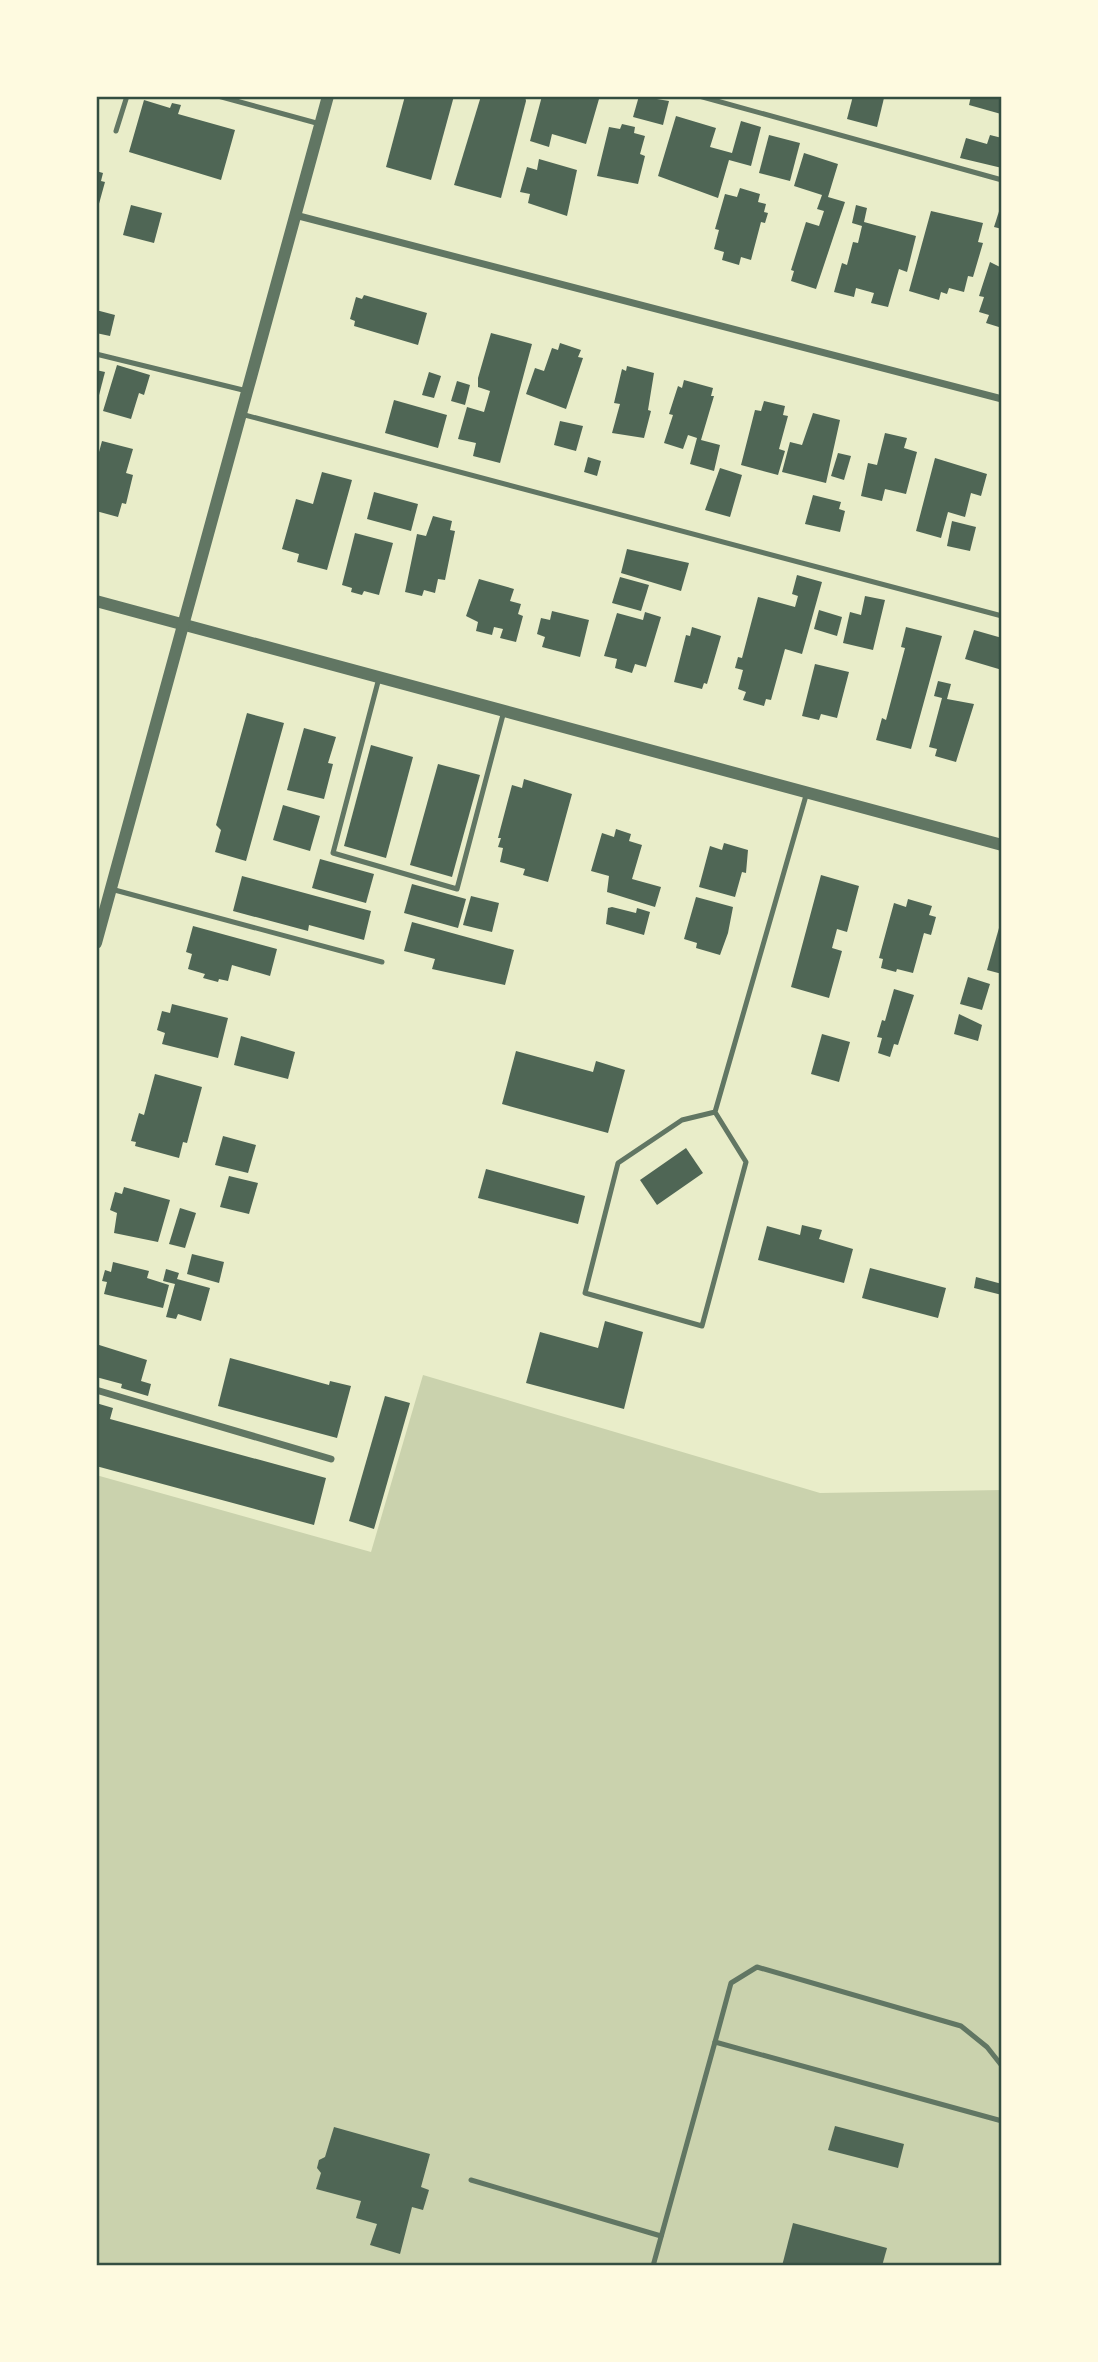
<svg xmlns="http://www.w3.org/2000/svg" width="1098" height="2362" viewBox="0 0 1098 2362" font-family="'Varela Round',sans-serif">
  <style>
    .green { fill: #cad2ad }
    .building { fill: #4f6655 }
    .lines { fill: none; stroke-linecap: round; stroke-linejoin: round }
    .service { stroke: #617663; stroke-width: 5 }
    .minor { stroke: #617663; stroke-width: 7 }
    .tertiary { stroke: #617663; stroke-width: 12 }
    .neatline { fill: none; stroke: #344e41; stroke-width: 2.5 }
  </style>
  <rect width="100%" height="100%" fill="#e9edc9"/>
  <polygon class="green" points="423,1375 820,1493 1002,1490 1002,2266 96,2266 96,1475 371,1552"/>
  <g class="building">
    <polygon points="405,96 454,96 431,180 386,167"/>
    <polygon points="481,96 525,96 526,101 501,198 454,185"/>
    <polygon points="542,96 599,99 586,144 552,134 549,147 530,141"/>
    <polygon points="639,96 669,101 663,125 633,117"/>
    <polygon points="853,96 884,98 877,127 847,119"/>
    <polygon points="971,96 1002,96 1001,114 969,105"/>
    <polygon points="144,100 170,108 172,103 181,105 178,114 235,130 221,180 129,152"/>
    <polygon points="676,116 716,128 710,147 732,153 741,121 761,127 751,166 729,160 718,198 658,176"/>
    <polygon points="622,124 635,127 634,133 645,136 640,154 645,156 638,184 597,176 609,127 620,129"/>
    <polygon points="769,135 800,143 790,181 759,173"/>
    <polygon points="990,135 1002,138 1002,168 960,158 966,138 987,144"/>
    <polygon points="804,153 838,164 828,197 845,202 816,289 791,281 794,271 791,270 806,222 819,226 824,211 817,209 822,195 794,186"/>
    <polygon points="539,159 577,170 567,216 528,203 530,194 520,192 527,167 537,170"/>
    <polygon points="96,171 103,173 101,181 105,182 97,211"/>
    <polygon points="740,188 760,194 758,202 766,204 764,212 768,213 765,223 761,222 751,260 741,257 739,265 722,260 724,252 714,249 719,230 715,229 725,194 737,197"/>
    <polygon points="1002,202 1002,229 994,227"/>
    <polygon points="131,205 162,213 154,243 123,235"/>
    <polygon points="856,205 867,208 864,222 916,236 907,272 899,269 888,307 871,303 874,293 856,288 854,297 834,292 842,263 847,265 853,242 858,243 862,226 852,223"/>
    <polygon points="931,211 983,223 978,242 983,243 973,277 968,276 964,292 949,288 947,294 941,292 939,300 909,291"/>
    <polygon points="990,262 1002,268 1002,328 986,323 989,315 979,312 984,297 979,296"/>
    <polygon points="364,295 427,313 418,345 354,326 355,321 350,319 356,297 362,299"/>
    <polygon points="96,310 115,315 110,336 96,333"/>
    <polygon points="491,333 532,344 500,463 473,456 476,443 458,439 467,407 484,412 490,391 478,387 478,378"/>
    <polygon points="560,343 581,350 578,357 583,358 566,409 526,394 535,368 544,371 552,348 558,350"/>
    <polygon points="117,365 150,375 144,395 139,393 131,419 103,411"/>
    <polygon points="627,366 654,373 648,410 651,411 644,438 612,433 620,404 614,403 622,369 626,371"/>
    <polygon points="96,370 105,372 97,403 96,403"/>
    <polygon points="429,372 441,376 434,398 422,395"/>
    <polygon points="684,380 713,388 711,396 714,396 701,440 720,445 714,471 690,464 697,438 688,435 683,449 664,443 673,415 669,414 678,386 682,388"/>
    <polygon points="457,381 470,385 465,405 451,401"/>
    <polygon points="394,400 447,415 438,448 385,433"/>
    <polygon points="764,401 785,406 783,415 788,416 779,449 785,451 778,475 741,465 755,410 761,411"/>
    <polygon points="813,413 840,420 826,483 782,472 790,442 802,445"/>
    <polygon points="560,421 583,426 576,451 554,445"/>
    <polygon points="885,433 907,438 904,448 917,452 906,494 885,489 882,501 861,496 868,463 877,465"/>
    <polygon points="102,441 133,449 126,473 133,475 126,504 122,503 118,517 96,511 96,463"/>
    <polygon points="838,453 851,456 844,480 831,476"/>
    <polygon points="588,457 601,461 597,476 584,472"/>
    <polygon points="935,458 987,474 981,496 971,493 965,517 948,512 941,538 916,531"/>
    <polygon points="720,468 742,475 730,517 705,510"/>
    <polygon points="322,472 352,480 327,570 297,562 299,554 282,549 296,499 313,504"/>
    <polygon points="374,492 418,504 411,531 367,519"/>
    <polygon points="813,495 841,502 839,509 845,511 840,532 805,524"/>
    <polygon points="433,516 452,521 450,530 455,531 445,580 438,579 435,593 424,590 422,596 405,592 417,534 426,536"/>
    <polygon points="952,521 976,527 970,551 947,546"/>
    <polygon points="355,533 393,543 379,595 364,591 362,595 351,592 352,588 342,585"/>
    <polygon points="627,549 689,563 681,591 621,573"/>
    <polygon points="797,575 822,582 802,654 785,649 771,700 766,699 764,706 743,700 746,692 738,689 743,670 735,668 738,657 742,658 758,597 795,607 798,596 792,594"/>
    <polygon points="620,577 649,585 641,611 612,603"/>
    <polygon points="479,579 514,589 510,601 521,604 518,614 523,616 516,642 500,638 503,629 494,627 492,635 476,631 478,622 466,616"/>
    <polygon points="865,596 885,600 873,650 843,643 850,612 861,615"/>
    <polygon points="819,610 842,617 837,636 814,629"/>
    <polygon points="552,611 589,620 580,657 542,647 545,637 537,634 541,618 550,620"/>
    <polygon points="645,612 661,617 646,667 635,664 632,673 615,668 617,659 604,656 617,613 643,620"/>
    <polygon points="692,627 721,636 707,684 704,683 702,689 674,682 686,635 690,636"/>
    <polygon points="906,627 942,636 911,749 876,740 882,718 886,720 905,648 901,647"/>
    <polygon points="974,630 1002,638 1002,670 965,659"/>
    <polygon points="815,664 849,672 837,718 821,714 819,720 802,716"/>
    <polygon points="938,681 951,684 947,699 974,704 956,762 935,756 937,749 929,747 942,698 934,696"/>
    <polygon points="247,713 284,723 246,861 215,852 221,830 216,825"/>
    <polygon points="304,728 336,737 328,763 333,764 324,799 287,790"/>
    <polygon points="371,745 413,757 386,858 344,846"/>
    <polygon points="438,764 480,775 452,877 410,865"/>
    <polygon points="524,779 572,794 548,882 523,875 525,869 500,862 503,848 498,847 501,838 498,838 512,785 522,788"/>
    <polygon points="283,805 320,816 310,851 273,840"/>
    <polygon points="616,829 631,834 629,841 642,845 632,879 661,887 655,907 607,892 609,876 591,871 602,833 614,837"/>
    <polygon points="724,843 748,850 746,873 742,872 735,897 699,887 710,846 722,850"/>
    <polygon points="320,859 374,874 366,903 312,888"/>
    <polygon points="821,875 859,886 847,932 837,929 832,948 842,951 829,998 791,987"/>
    <polygon points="242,876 371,911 364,940 309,925 308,931 233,911"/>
    <polygon points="412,884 466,899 458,928 404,913"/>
    <polygon points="471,896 499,903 492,932 463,925"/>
    <polygon points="696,897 733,907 728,933 720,955 696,948 697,943 684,939"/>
    <polygon points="908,899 932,906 929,915 936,917 931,935 924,933 913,973 897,969 896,972 881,968 883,959 879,958 894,903 906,907"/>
    <polygon points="612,907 636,913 637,908 650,912 644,935 606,924 608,908"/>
    <polygon points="412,922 514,950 505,985 432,969 435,959 404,951"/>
    <polygon points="193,926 277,949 270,976 232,965 228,981 219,979 218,982 203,978 205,974 188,969 192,954 186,952"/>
    <polygon points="999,928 1002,929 1002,974 987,970"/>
    <polygon points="968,977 990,984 982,1010 960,1004"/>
    <polygon points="894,989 914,995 898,1045 894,1044 890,1057 878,1053 882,1038 877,1037 882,1020 885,1021"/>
    <polygon points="172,1004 228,1018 218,1058 162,1044 165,1033 157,1030 162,1011 170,1013"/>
    <polygon points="959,1014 982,1025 978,1041 954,1034"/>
    <polygon points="822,1034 850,1042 839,1082 811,1074"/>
    <polygon points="241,1036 295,1052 288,1079 234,1065"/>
    <polygon points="516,1051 593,1072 596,1061 625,1070 608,1133 502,1104"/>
    <polygon points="155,1074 202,1087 187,1143 183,1142 179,1158 135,1146 136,1142 131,1141 139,1113 144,1115"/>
    <polygon points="223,1136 256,1145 248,1173 215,1165"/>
    <polygon points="686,1148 703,1173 657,1205 640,1180"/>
    <polygon points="486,1169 585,1196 578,1224 478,1198"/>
    <polygon points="229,1176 258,1183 249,1214 220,1207"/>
    <polygon points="124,1187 170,1200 158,1242 114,1233 117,1213 110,1210 115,1192 122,1194"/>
    <polygon points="180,1208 196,1213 185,1248 169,1244"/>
    <polygon points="802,1225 822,1230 819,1239 853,1249 844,1283 758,1260 767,1226 800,1235"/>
    <polygon points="192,1254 224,1262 219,1283 187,1274"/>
    <polygon points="113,1262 149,1271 147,1278 169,1285 163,1308 104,1294 107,1282 102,1281 105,1270 111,1272"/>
    <polygon points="870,1268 946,1288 938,1318 862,1298"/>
    <polygon points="166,1269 179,1273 177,1279 210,1288 201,1321 178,1314 176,1319 166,1317 175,1284 163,1281"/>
    <polygon points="976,1277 1002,1284 1002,1295 974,1288"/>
    <polygon points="605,1321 643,1332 624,1409 526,1383 540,1332 598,1348"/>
    <polygon points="96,1344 147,1360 141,1381 151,1384 148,1396 121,1388 122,1384 96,1377"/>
    <polygon points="230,1358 329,1385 330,1381 351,1386 337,1438 218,1406"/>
    <polygon points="385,1396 410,1403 374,1529 349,1521"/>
    <polygon points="96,1403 113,1408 110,1419 326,1478 314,1525 96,1466"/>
    <polygon points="835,2126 904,2144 898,2168 828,2150"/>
    <polygon points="334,2127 430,2154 421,2187 429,2190 423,2210 412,2207 400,2254 370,2245 377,2224 356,2218 361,2201 316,2189 321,2173 317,2168 319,2160 325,2157"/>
    <polygon points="793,2223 887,2248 882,2266 782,2266"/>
  </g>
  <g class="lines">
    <g class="service">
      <polyline points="218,96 320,124"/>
      <polyline points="699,96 1002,180"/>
      <polyline points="116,131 127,96"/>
      <polyline points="96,354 247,391"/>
      <polyline points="241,414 1002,616"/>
      <polyline points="379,678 333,853 457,889 504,711"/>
      <polyline points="111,889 382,962"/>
      <polyline points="715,1112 682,1120 618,1163 585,1293 702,1326 746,1162 715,1112 807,792"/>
      <polyline points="715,2042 731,1983 757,1967 961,2026 987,2047 1002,2066"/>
      <polyline points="471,2180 661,2236"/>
      <polyline points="653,2266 715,2042 1002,2121"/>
      <polyline points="1000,2266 1002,2260"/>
    </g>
    <g class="minor">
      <polyline points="295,215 1002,399"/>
      <polyline points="96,1390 331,1459"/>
    </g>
    <g class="tertiary">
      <polyline points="96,601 1002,845"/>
      <polyline points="96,943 328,96"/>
    </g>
  </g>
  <rect width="1098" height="2362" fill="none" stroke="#fefae0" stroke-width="196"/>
  <rect x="98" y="98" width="902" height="2166" class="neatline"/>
</svg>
